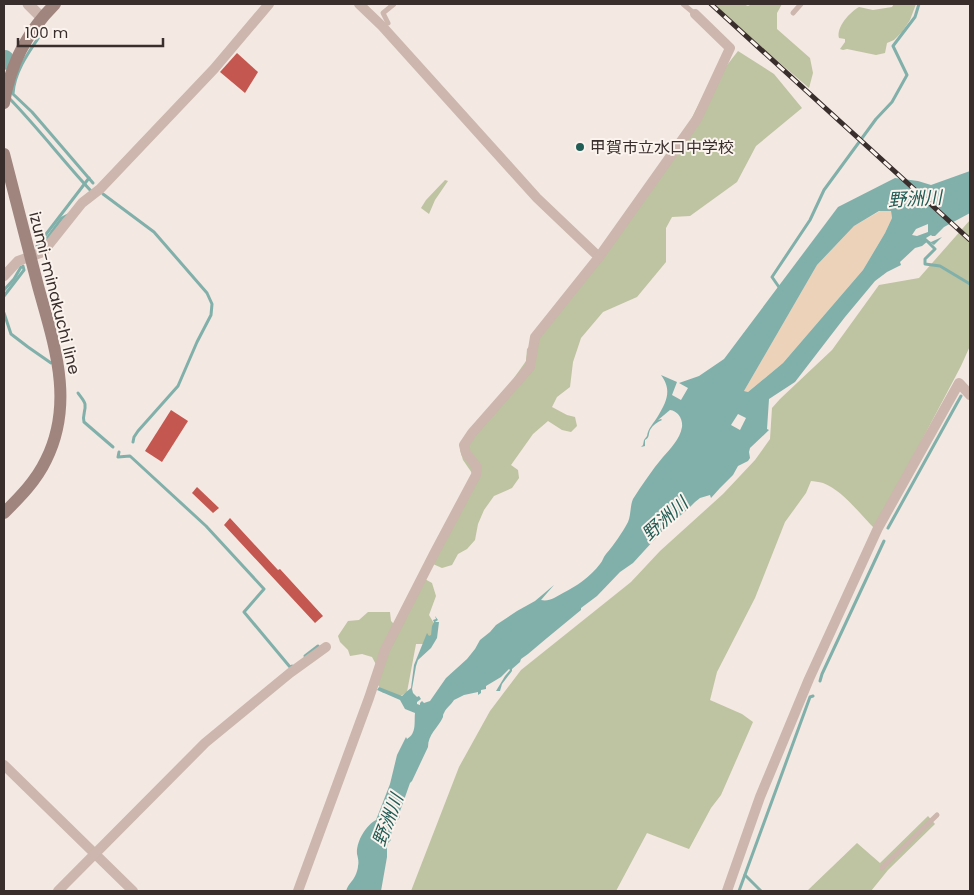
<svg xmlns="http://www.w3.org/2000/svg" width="974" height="895" viewBox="0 0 974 895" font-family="Poppins,'Noto Sans JP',sans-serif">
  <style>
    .green { fill: #bec3a1 }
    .sand { fill: #edd2ba }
    .water { fill: #81b0aa; fill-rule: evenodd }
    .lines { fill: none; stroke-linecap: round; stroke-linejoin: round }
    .stream { stroke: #81b0aa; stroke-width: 3 }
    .river { stroke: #81b0aa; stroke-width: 18 }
    .building { fill: #c4574f }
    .service { stroke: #ccb6ad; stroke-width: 5 }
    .minor { stroke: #ccb6ad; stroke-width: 10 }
    .tertiary { stroke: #ccb6ad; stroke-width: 11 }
    .secondary { stroke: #a0847e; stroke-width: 12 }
    .rail-casing { stroke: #3a2e2c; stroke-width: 5 }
    .rail { stroke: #fbf3ee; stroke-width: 3; stroke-dasharray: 9; stroke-linecap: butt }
    .poi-dot { fill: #215c55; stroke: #fbf3ee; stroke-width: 2 }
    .labels { text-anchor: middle; stroke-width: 4; stroke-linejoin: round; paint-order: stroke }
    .poi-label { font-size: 16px; fill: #3a2e2c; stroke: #fbf3ee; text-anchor: start }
    .street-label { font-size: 16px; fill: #3a2e2c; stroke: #fbf3ee }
    .water-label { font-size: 18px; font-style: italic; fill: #215c55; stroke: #fbf3ee }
  </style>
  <rect width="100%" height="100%" fill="#f3e8e2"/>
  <g class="green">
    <polygon points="714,4 743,4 748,6 752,4 782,4 777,13 777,29 810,58 813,73 809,88 760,46"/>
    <path d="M894 4H916L910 20 902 32 894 40 887 43 885 53 876 55 847 49 843 50 840 49 845 42V39L839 38C836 27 850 12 859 7L873 10 892 7Z"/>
    <polygon points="738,51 774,74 802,108 756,146 737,182 690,216 672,217 666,228 666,262 637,297 603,312 581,338 573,362 570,387 557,397 552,407 567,415 575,417 577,426 571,432 562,430 548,421 533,434 511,465 518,470 519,478 512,488 494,496 484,510 478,524 475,540 467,549 458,554 452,565 442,568 433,564 474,476 463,460 460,450 516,384 514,378 526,361 527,349 552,319 680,141 703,96"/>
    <polygon points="445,180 448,181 435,200 429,214 421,208 426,200"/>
    <path d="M970 220V346L961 366 875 529C860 514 842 490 823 483 819 482 814 481 811 481L806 493 785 522 755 598 717 672 710 700 742 714 753 722 721 795 711 808 689 849 647 833 616 891H411L459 767 490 711 521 670 631 582 660 551 723 494 755 460 770 439 772 408 780 399 832 350 879 285 919 278Z"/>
    <polygon points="423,578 432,583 436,596 429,615 435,625 428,644 416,644 407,692 399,697 390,692 383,693 375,680 379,670 372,657 362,654 350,656 348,650 340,642 338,636 348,621 359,620 368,612 390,612 391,621 394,624"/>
    <polygon points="928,816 935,824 888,870 871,891 807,891 857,843 880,863"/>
  </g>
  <polygon class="sand" points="880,211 891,211 892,218 885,233 863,270 783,363 748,392 744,391 817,265 854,226"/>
  <path class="water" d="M970 171V213L944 227 935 236H932L931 235 926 238 927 240 931 242 942 237 934 245 928 241 922 246 915 248 900 262 901 265 887 272 875 281 845 317 795 382 769 399 767 429 769 430 750 448 749 452 750 458 748 461 738 466 733 475 720 488 711 498 710 495 700 498 695 502 687 510 665 528 633 563 620 572 597 596 581 608V610L547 638 528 654 521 659 520 662 512 669V671L502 684 500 691H496L505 676 510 670 509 669 501 677 486 686V689L481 690V693L478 695V692L464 695 454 700C451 705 446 708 444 713 443 714 443 716 443 717 438 728 428 734 428 747L412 781 410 783 399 814 400 817C395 823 390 832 391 840L388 843 387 847V857L381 891H346C349 883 351 883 354 878 356 875 358 869 358 866 359 862 358 858 357 854 356 842 366 825 376 820L390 784 397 755 406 737 407 739C417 733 414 722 415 713L405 709 400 700 377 690 379 687 402 696 405 693 411 688 414 665 427 633 429 636 431 635 432 626 434 622 433 620 436 619 435 616 438 620 435 622H439L437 638 431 648 418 660 416 666 412 689 413 693 417 697 419 696 421 699 417 702V704L420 705V703L422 701 424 703 430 701 446 678 467 659 475 649 480 640 490 632 496 625 517 611 535 601 554 585 541 600C549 602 556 597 563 593 577 586 590 577 600 564 603 561 603 557 606 554 614 545 622 533 628 522 631 515 630 506 633 499 642 485 652 470 663 457 670 449 680 439 682 427 683 419 678 411 670 410L658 420 661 419 662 420C657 422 653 425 650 430 648 435 650 437 645 440V446L641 447 643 445 644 440 647 436C648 428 654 423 658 416 667 401 672 390 661 375L677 382 672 395 681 400 688 388 679 383 699 376 724 359 838 207 895 178 918 181 931 185ZM879 211H891L892 218 885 233 863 270 783 363 748 392 744 391 817 265 854 226ZM928 224V232L917 236 912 235 916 229ZM738 414 746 418 740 430 731 425Z"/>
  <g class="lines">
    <g class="stream">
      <path d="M39 37C28 53 14 73 13 94L32 112 93 183"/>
      <path d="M10 99C39 129 64 162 92 192"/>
      <polyline points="103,194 154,232 207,293 212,304 211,315 197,342 178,386 138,431 134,437 133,442"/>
      <polyline points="926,240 935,249 925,259 925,264 940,266 970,284"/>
      <polyline points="43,244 62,218 68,215"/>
      <polyline points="37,246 89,178"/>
      <polyline points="4,290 14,279 21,267"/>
      <polyline points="781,290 772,277 810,220 824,190 876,119 892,102 907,75 893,46 915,17 919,4"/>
      <polyline points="4,296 24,270 23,266"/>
      <polyline points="4,313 11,334 28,347 51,363"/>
      <path d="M78 393C80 396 84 400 85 404 86 411 82 415 84 422L113 447"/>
      <polyline points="119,452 118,457 130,456 206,526 264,589 244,612 290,667 292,666"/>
      <polyline points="888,528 961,396"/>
      <polyline points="305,656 318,646"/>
      <polyline points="820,681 822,674 884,541"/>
      <polyline points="745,875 761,891"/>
      <polyline points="739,891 810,697 813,696"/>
    </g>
    <polyline class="river" points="4,61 5,59"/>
  </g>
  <g class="building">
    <polygon points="237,53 258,72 245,93 220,72"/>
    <polygon points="171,410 188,421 162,462 145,451"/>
    <polygon points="197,487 219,508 213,513 192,493"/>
    <polygon points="230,518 278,570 280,569 323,616 315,623 224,525"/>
  </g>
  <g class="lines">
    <g class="service">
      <polyline points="683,4 695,14"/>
      <polyline points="793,13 801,4"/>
      <polyline points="388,23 383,13 394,4"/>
      <polyline points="882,868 937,815"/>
    </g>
    <g class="minor">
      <polyline points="359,4 382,26 537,198 599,257"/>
      <polyline points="4,276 18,261 43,252 82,203 100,189 214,69 269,4"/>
      <polyline points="4,765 133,891"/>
      <polyline points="58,891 205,743 290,673 326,647"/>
      <polyline points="298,891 369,698 385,650 435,552 476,475 477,467 466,453 464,445 472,433 530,367 535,337 599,257 697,119 730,48 695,14"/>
      <polyline points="727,891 760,797 809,679 878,528 959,383 970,395"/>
    </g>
    <polyline class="tertiary" points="28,4 42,18"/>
    <g class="secondary">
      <path d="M4 103C10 64 28 31 55 4"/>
      <path d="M4 154C15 198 27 242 38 286 54 344 75 402 46 460 36 481 20 497 4 513"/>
    </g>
    <g class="rail-casing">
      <polyline id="rail" points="711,4 970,240"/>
    </g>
    <use href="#rail" class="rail"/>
  </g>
  <circle class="poi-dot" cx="580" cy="147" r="5"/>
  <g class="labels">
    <g class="poi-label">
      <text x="590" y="153">甲賀市立水口中学校</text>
    </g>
    <g class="street-label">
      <text transform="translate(55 293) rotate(76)" y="6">izumi-minakuchi line</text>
    </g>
    <g class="water-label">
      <text transform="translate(915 199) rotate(-3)" y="6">野洲川</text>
      <text transform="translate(665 519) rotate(-42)" y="6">野洲川</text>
      <text transform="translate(388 820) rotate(-69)" y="6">野洲川</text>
    </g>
  </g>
  <rect width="974" height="895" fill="none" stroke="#3a2e2c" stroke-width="10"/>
  <path d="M18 38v8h145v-8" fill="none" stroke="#3a2e2c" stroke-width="2.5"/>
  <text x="25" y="38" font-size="15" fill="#3a2e2c" stroke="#fbf3ee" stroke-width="4" paint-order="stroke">100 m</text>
</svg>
